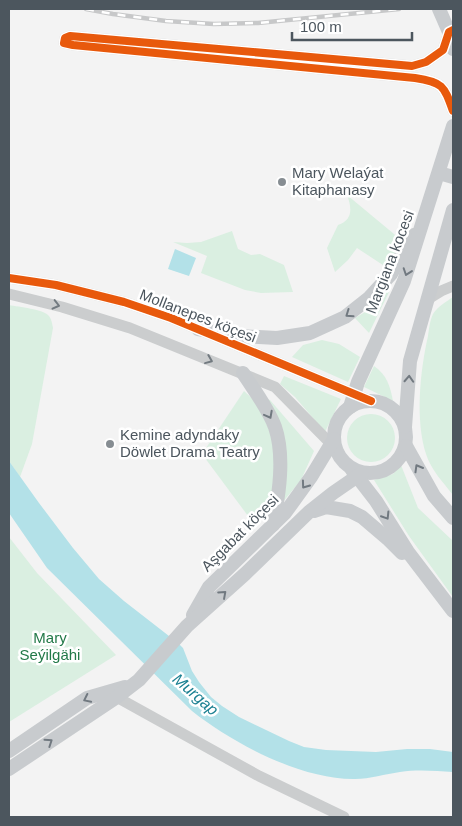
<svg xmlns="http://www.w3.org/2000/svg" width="462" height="826" viewBox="0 0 462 826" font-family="Helvetica,sans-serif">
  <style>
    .green { fill: #daefe1 }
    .water { fill: #b3e1e8 }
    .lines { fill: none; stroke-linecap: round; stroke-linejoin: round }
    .minor { stroke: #cbcdce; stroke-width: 11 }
    .major { stroke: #c8cbce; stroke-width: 14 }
    .rail-casing { stroke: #c7c8c9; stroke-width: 4.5 }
    .rail { stroke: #fff; stroke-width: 2.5; stroke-dasharray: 8; stroke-linecap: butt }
    .cycleway-casing { stroke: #fff; stroke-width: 11 }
    .cycleway { stroke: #e8590c; stroke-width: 8 }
    .oneway { stroke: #717980 }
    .oneway2 { stroke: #727a80 }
    .poi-dot { fill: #868d92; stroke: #fff; stroke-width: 2 }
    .labels { text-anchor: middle; stroke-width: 5; stroke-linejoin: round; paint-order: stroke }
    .poi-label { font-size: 15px; fill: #4c565e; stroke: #fff; text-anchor: start }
    .street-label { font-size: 15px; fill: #4c565e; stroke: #fff }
    .park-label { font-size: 15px; fill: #227948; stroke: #fff }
    .water-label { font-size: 16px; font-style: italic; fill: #1c8192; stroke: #fff }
  </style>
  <rect width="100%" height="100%" fill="#f3f3f3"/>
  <g class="green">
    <path d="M347 195 400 239 389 269 357 248 348 260 335 272 327 248 338 225C353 220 352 208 347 195Z"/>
    <polygon points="232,231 238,249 251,255 260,254 284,265 293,292 261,293 245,290 201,273 207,256 173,242 187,243 201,242"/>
    <polygon points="386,291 389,292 369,333 355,318 370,309"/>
    <path d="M453 297V495C443 482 431 470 426 454 415 420 420 371 428 336 429 329 430 320 433 314 438 306 446 302 453 297Z"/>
    <path d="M9 305C19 307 43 309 49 316 52 320 52 324 53 328L32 444 20 477 9 461Z"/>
    <polygon points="322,340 339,344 360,357 348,382 292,357 303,345"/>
    <path d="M374 366C387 375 390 386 393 401L364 387Z"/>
    <polygon points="284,376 341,399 325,432 295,397 280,384"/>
    <polygon points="244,391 257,403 267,425 277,451 276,484 267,519 251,520 202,454"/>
    <polygon points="261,397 270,400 314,451 301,480 282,503 287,473"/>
    <circle cx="371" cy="438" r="24"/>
    <polygon points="401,465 418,508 453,541 453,597 409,536 374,480 393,474"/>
    <polygon points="9,537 37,573 116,655 9,722"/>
  </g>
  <g class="water">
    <polygon points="175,249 196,258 189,276 168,269"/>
    <path d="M9 461 39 503 73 548 99 579 124 601 178 643 183 648 192 671 199 682 211 697 222 706 239 717 289 741 304 747 326 750 376 752 407 749H430L453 752V772C436 771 418 769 400 772 385 774 370 779 355 779 302 780 232 743 192 711L47 568 9 513Z"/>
  </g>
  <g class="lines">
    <g class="minor">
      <path d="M452 31 449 32 443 50 426 62 412 66 70 36 65 38 64 43 73 45 415 78C443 82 444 86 453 111"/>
      <polyline points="9,278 56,285 124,302 171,318 371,401"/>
      <polyline points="9,294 62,307 130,328 275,387 335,448"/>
      <polyline points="428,299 441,291 453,286"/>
      <polyline points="111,694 259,776 344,817"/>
    </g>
    <g class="major">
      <polyline points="439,9 449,32 453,49"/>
      <polyline points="439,173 453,177"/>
      <polyline points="198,329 239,336 277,338 310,333 345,317 369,298 391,274 409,242 414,235"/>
      <path d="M243 373C254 390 268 408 275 427 285 456 279 495 273 525"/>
      <circle cx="370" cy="437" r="36"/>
      <polyline points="350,407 358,382 404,281 453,126"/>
      <polyline points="405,427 410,361 453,210"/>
      <polyline points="406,446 434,496 453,518"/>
      <polyline points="352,470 376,501 408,552 453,611"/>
      <polyline points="314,511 326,507 350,511 362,517 389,540 402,553"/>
      <polyline points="193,615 209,587 285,513 311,477 334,439"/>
      <polyline points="9,751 87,698 125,687"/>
      <polyline points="9,769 117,697 139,680 187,626 245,574 309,512 333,493 362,473"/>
    </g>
    <g class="rail-casing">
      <polyline id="rail" points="86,9 113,14 166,21 214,24 258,23 399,9"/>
    </g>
    <use href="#rail" class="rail"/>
    <g class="cycleway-casing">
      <g id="cycleway">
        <path d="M453 30 449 32 443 50 426 62 412 66 70 36 65 38 64 43 73 45 415 78C443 82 444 86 453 111"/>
        <polyline points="9,278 56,285 124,302 171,318 371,401"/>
      </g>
    </g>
    <use href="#cycleway" class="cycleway"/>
  </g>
  <defs><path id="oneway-chevron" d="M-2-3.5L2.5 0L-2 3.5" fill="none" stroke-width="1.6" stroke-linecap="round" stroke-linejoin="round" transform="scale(1.25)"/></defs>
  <g class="oneway">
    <use href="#oneway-chevron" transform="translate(407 272) rotate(109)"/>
    <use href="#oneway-chevron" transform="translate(349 314) rotate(145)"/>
    <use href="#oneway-chevron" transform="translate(409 379) rotate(-87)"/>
    <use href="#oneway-chevron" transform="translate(269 415) rotate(62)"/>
    <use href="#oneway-chevron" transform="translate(418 468) rotate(-120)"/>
    <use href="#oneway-chevron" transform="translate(305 485) rotate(126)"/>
    <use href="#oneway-chevron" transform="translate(386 516) rotate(58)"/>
    <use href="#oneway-chevron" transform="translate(223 594) rotate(-42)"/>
    <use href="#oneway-chevron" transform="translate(87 699) rotate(154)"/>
    <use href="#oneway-chevron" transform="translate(49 742) rotate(-34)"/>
  </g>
  <g class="oneway2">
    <use href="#oneway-chevron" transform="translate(56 305) rotate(14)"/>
    <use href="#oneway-chevron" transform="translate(209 360) rotate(22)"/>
  </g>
  <g class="poi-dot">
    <circle cx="282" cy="182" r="5"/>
    <circle cx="110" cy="444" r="5"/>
  </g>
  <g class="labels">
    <g class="poi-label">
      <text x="292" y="178">Mary Welaýat<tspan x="292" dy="17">Kitaphanasy</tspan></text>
      <text x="120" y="440">Kemine adyndaky<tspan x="120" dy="17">Döwlet Drama Teatry</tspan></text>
    </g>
    <g class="street-label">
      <text transform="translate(390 262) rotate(-69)" y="5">Margiana kocesi</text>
      <text transform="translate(198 316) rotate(21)" y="5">Mollanepes köçesi</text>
      <text transform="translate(240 533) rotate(-45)" y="5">Aşgabat köçesi</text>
    </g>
    <g class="park-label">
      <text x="50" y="643">Mary<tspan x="50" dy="17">Seýilgähi</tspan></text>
    </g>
    <g class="water-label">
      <text transform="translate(196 694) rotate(41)" y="6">Murgap</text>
    </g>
  </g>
  <rect width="462" height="826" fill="none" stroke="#4c565e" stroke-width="20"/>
  <path d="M292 32v8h120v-8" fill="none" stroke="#4c565e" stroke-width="2.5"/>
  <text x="300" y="32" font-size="15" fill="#4c565e" stroke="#ffffff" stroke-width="4" paint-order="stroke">100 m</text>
</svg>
